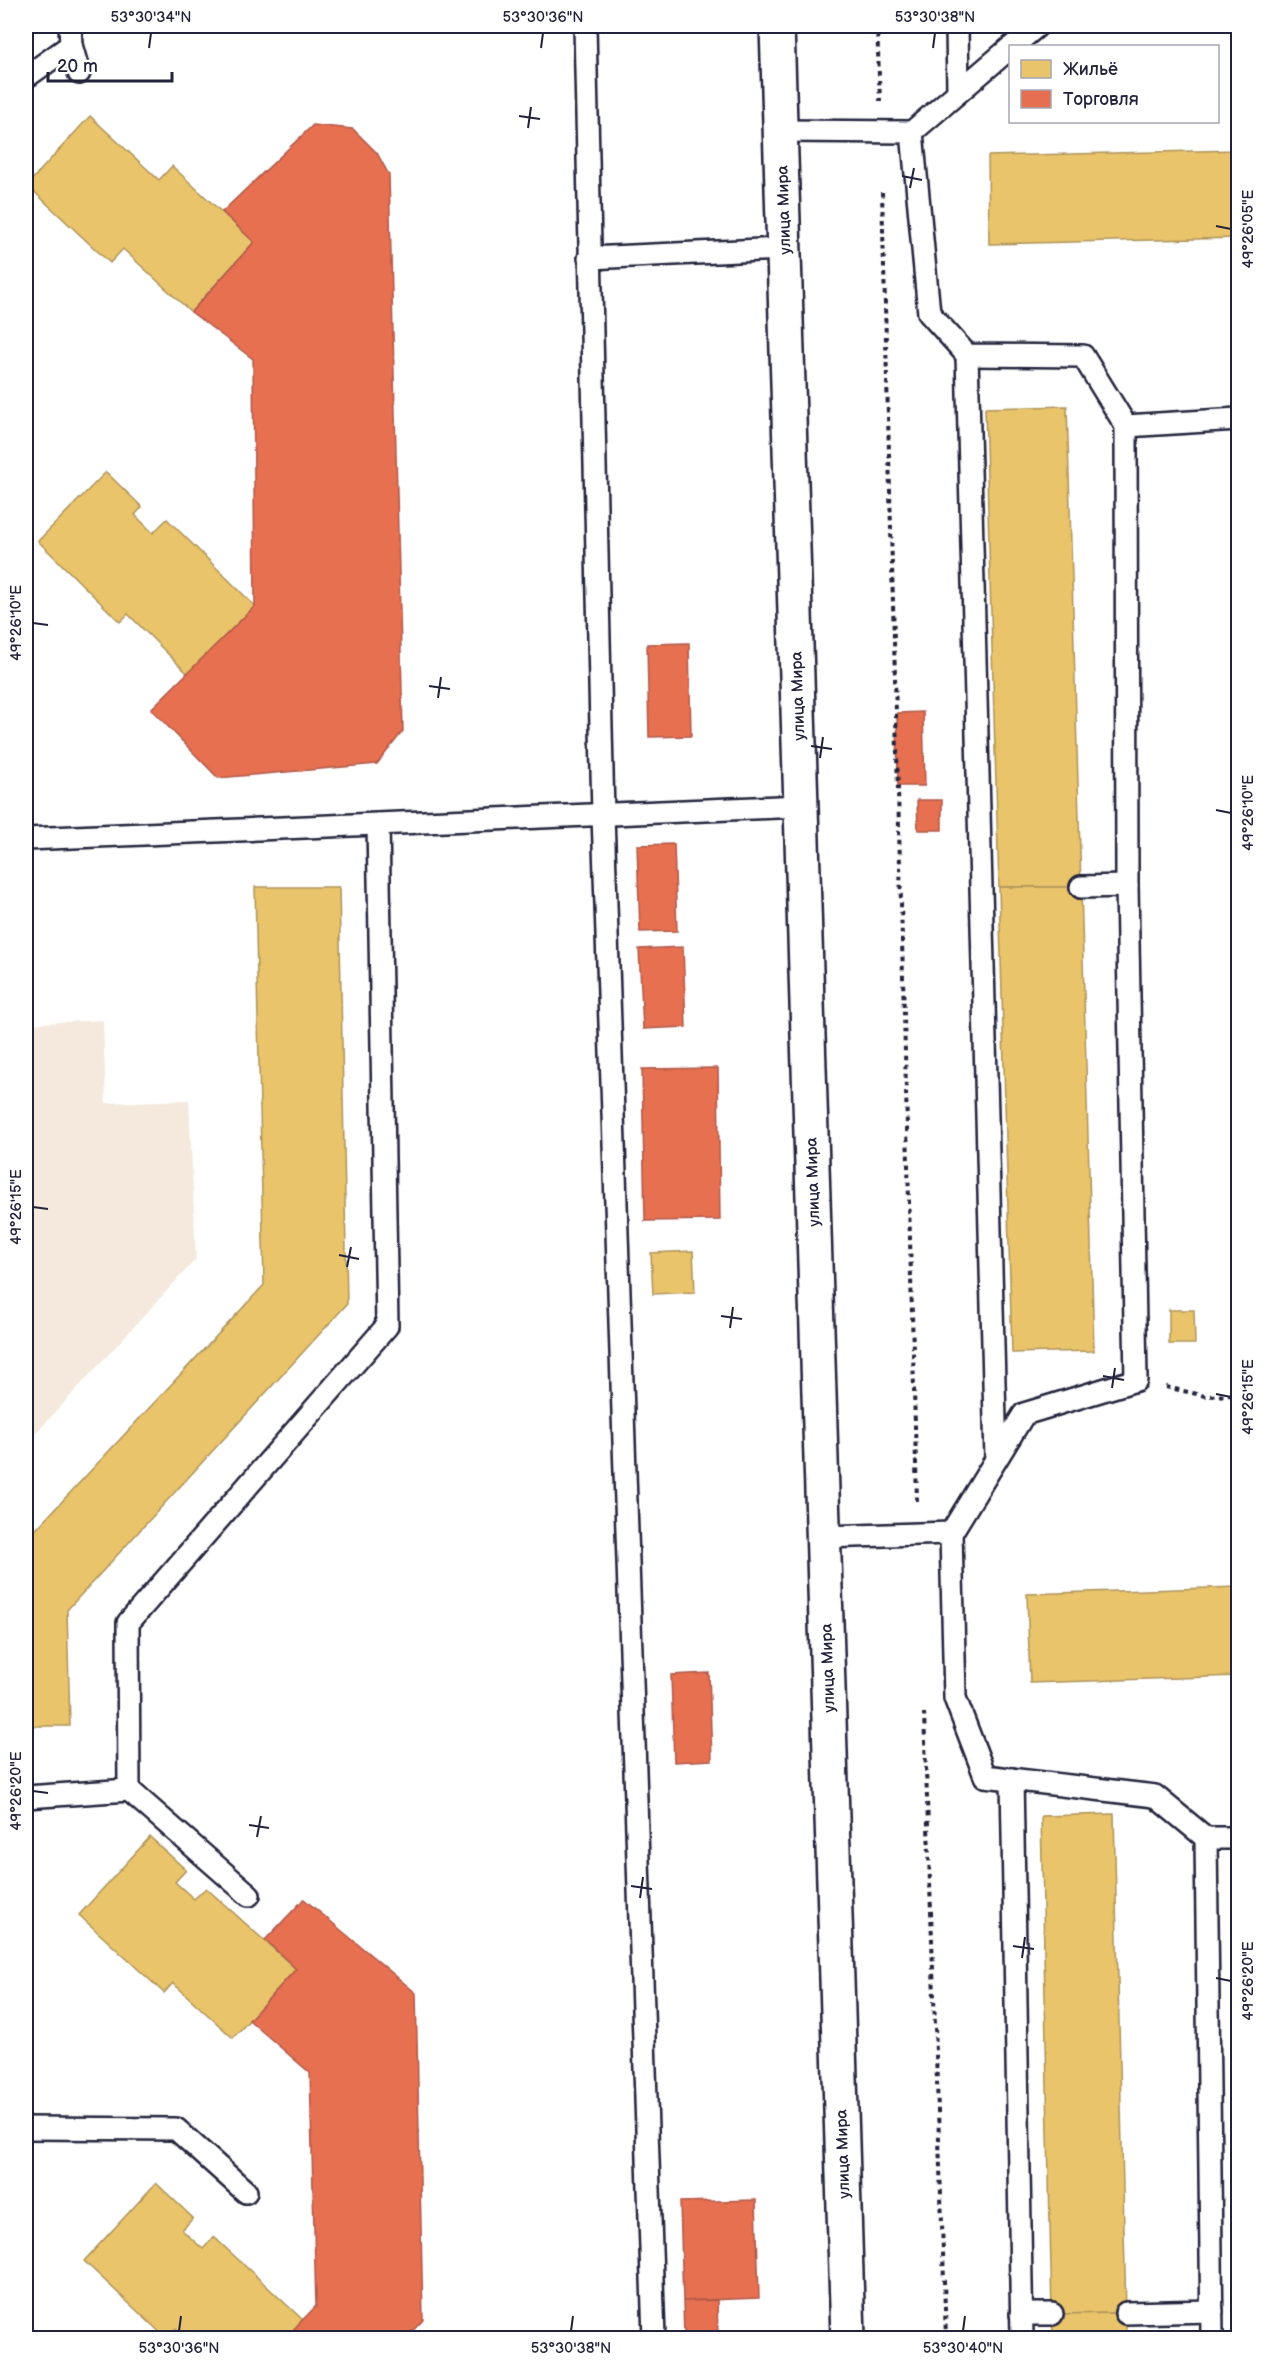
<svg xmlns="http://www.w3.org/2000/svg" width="1264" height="2364" viewBox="0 0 1264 2364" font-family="'Balsamiq Sans',sans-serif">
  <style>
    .built { fill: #f4e9dc }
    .homes { fill: #e9c46a; stroke: #ad935c; stroke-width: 1.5 }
    .shops { fill: #e76f51; stroke: #ac584a; stroke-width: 1.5 }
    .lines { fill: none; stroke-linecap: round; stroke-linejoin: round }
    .lane-casing { stroke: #22223b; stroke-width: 26 }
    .secondary-casing { stroke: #22223b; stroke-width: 38 }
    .path { stroke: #22223b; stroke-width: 4; stroke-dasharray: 4.5 4.5; stroke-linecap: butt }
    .lane { stroke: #fff; stroke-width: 21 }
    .secondary { stroke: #fff; stroke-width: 33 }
    .ticks { fill: none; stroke: #22223b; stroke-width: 2 }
    .labels { text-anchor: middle; stroke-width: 6; stroke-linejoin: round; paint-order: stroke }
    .street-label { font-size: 16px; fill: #22223b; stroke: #fff }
    .neatline { fill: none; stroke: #22223b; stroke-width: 2 }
    .ticks-label { font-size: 15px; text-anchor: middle; fill: #22223b }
  </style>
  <rect width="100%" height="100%" fill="#fff"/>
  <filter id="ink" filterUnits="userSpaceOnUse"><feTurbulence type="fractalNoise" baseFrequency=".0167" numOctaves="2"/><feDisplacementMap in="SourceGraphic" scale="12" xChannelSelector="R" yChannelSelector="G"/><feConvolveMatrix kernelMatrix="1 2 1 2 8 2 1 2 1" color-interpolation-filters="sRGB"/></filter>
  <g filter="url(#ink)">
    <polygon class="built" points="103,1020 106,1103 189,1100 196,1259 26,1444 26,1024"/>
    <g class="homes">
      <polygon points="90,116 159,180 172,166 254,242 191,312 123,249 110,263 27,185"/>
      <polygon points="1238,150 1238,238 989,244 988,156"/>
      <polygon points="1067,406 1081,887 999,887 985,408"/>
      <polygon points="106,472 142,507 135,515 153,533 167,519 255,606 188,674 128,614 120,622 38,541"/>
      <polygon points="255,887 339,887 347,1304 67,1610 70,1726 26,1726 26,1540 264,1285"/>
      <polygon points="999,887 1081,887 1094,1351 1012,1353"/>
      <polygon points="693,1251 695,1292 653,1294 651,1253"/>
      <polygon points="1169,1310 1194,1310 1195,1344 1169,1344"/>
      <polygon points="1238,1587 1238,1676 1030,1683 1027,1594"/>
      <polygon points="1114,1814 1126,2313 1052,2314 1041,1816"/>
      <polygon points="150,1837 186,1870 175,1882 194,1899 206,1888 296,1969 233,2038 173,1983 164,1993 79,1915"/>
      <polygon points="156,2183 193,2218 182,2230 203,2249 214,2237 303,2320 285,2338 187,2338 176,2328 166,2338 84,2261"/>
      <polygon points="1126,2313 1126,2338 1053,2338 1052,2314"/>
    </g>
    <g class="shops">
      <polygon points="313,125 353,129 377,153 389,175 403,731 377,764 218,778 151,709 255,606 253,359 191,312 254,242 222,212"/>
      <polygon points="689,643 691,736 649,737 647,644"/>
      <polygon points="923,712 925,786 898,786 897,713"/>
      <polygon points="917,800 942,800 942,830 918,830"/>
      <polygon points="674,844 677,931 640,932 637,845"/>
      <polygon points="683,947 686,1027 643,1029 639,949"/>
      <polygon points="718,1068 720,1220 645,1221 642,1069"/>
      <polygon points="709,1673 712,1760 674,1762 671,1675"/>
      <polygon points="304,1899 416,1993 423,2320 406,2338 285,2338 316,2306 310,2073 249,2020 296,1969 265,1940"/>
      <polygon points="756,2200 759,2298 683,2301 680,2202"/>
      <polygon points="717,2300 718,2338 684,2338 683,2301"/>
    </g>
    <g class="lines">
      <g class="lane-casing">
        <g id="lane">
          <polyline points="70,26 71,45 79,73"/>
          <polyline points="585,26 603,815 654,2338"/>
          <polyline points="957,26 958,92"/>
          <polyline points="1013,46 1037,26"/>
          <polyline points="26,77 71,45"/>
          <polyline points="780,131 912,132 1010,48"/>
          <polyline points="912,132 929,313 967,355 1083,356 1126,426 1238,419"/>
          <polyline points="589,258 784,249"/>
          <polyline points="967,355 996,1459"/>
          <polyline points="26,839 801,806"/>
          <polyline points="1081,887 1127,886"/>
          <polyline points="951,1533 955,1698 985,1776 1155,1796 1206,1838 1238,1838"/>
          <polyline points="823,1537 951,1533 1024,1414 1136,1380 1127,886 1126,426"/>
          <polyline points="1012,1779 1022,2338"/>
          <polyline points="129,1790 249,1895"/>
          <polyline points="26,1797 129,1790 128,1623 387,1326 378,824"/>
          <polyline points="1206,1838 1212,2338"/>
          <polyline points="26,2128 176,2129 246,2192"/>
          <polyline points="1126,2313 1212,2311"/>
          <polyline points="1021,2314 1052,2314"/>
        </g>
      </g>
      <g class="secondary-casing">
        <polyline id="secondary" points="777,26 848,2338"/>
      </g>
      <g class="path">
        <polyline points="877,26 880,101"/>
        <polyline points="882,192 917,1501"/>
        <polyline points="1166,1387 1205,1396 1238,1395"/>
        <polyline points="924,1713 946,2338"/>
      </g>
      <use href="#lane" class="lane"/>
      <use href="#secondary" class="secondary"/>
    </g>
  </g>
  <path class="ticks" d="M149 48 151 33M541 48 543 33M933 48 935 33M519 116 540 119M528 128 531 107M902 176 922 180M910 188 914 168M1216 226 1231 229M33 623 48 625M429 686 450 689M438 698 441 677M811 746 832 749M820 758 823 737M1216 810 1231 813M33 1207 48 1209M339 1255 359 1259M347 1267 351 1247M721 1316 742 1319M730 1328 733 1307M1103 1376 1124 1380M1112 1388 1115 1368M1216 1394 1231 1397M33 1791 48 1793M249 1825 269 1828M257 1837 261 1816M631 1886 652 1889M640 1898 643 1877M1013 1946 1034 1949M1022 1958 1025 1937M1216 1978 1231 1981M179 2331 181 2316M571 2331 573 2316M963 2331 965 2316"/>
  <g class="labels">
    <g class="street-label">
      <text transform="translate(783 210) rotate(-92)" y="6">улица Мира</text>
      <text transform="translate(797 696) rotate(-92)" y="6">улица Мира</text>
      <text transform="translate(812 1182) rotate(-92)" y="6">улица Мира</text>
      <text transform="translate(827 1668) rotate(-92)" y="6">улица Мира</text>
      <text transform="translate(842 2154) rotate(-92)" y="6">улица Мира</text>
    </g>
  </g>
  <rect width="1264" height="2364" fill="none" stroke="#fff" stroke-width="66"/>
  <rect x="1009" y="45" width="210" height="78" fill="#ffffff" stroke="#a7a7b1" stroke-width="1.5"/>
  <rect x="1021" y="60" width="30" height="18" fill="#e9c46a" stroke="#a7a7b1" stroke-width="1.5"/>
  <text x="1063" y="75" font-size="18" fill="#22223b">Жильё</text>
  <rect x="1021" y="90" width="30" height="18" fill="#e76f51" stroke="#a7a7b1" stroke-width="1.5"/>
  <text x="1063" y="105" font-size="18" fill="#22223b">Торговля</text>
  <path d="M48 72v9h124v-9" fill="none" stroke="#22223b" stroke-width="3"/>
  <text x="57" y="72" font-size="18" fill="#22223b" stroke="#ffffff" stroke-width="4.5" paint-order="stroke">20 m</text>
  <rect x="33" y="33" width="1198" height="2298" class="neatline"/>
  <g class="ticks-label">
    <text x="151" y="22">53°30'34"N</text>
    <text x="543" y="22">53°30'36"N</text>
    <text x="935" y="22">53°30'38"N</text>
    <text transform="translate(1248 229) rotate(-90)" y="5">49°26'05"E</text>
    <text transform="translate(16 623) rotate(-90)" y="5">49°26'10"E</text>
    <text transform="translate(1248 813) rotate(-90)" y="5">49°26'10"E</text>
    <text transform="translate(16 1207) rotate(-90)" y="5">49°26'15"E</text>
    <text transform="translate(1248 1397) rotate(-90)" y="5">49°26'15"E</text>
    <text transform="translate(16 1791) rotate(-90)" y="5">49°26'20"E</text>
    <text transform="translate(1248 1981) rotate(-90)" y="5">49°26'20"E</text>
    <text x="179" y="2353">53°30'36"N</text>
    <text x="571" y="2353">53°30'38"N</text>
    <text x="963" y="2353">53°30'40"N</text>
  </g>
</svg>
